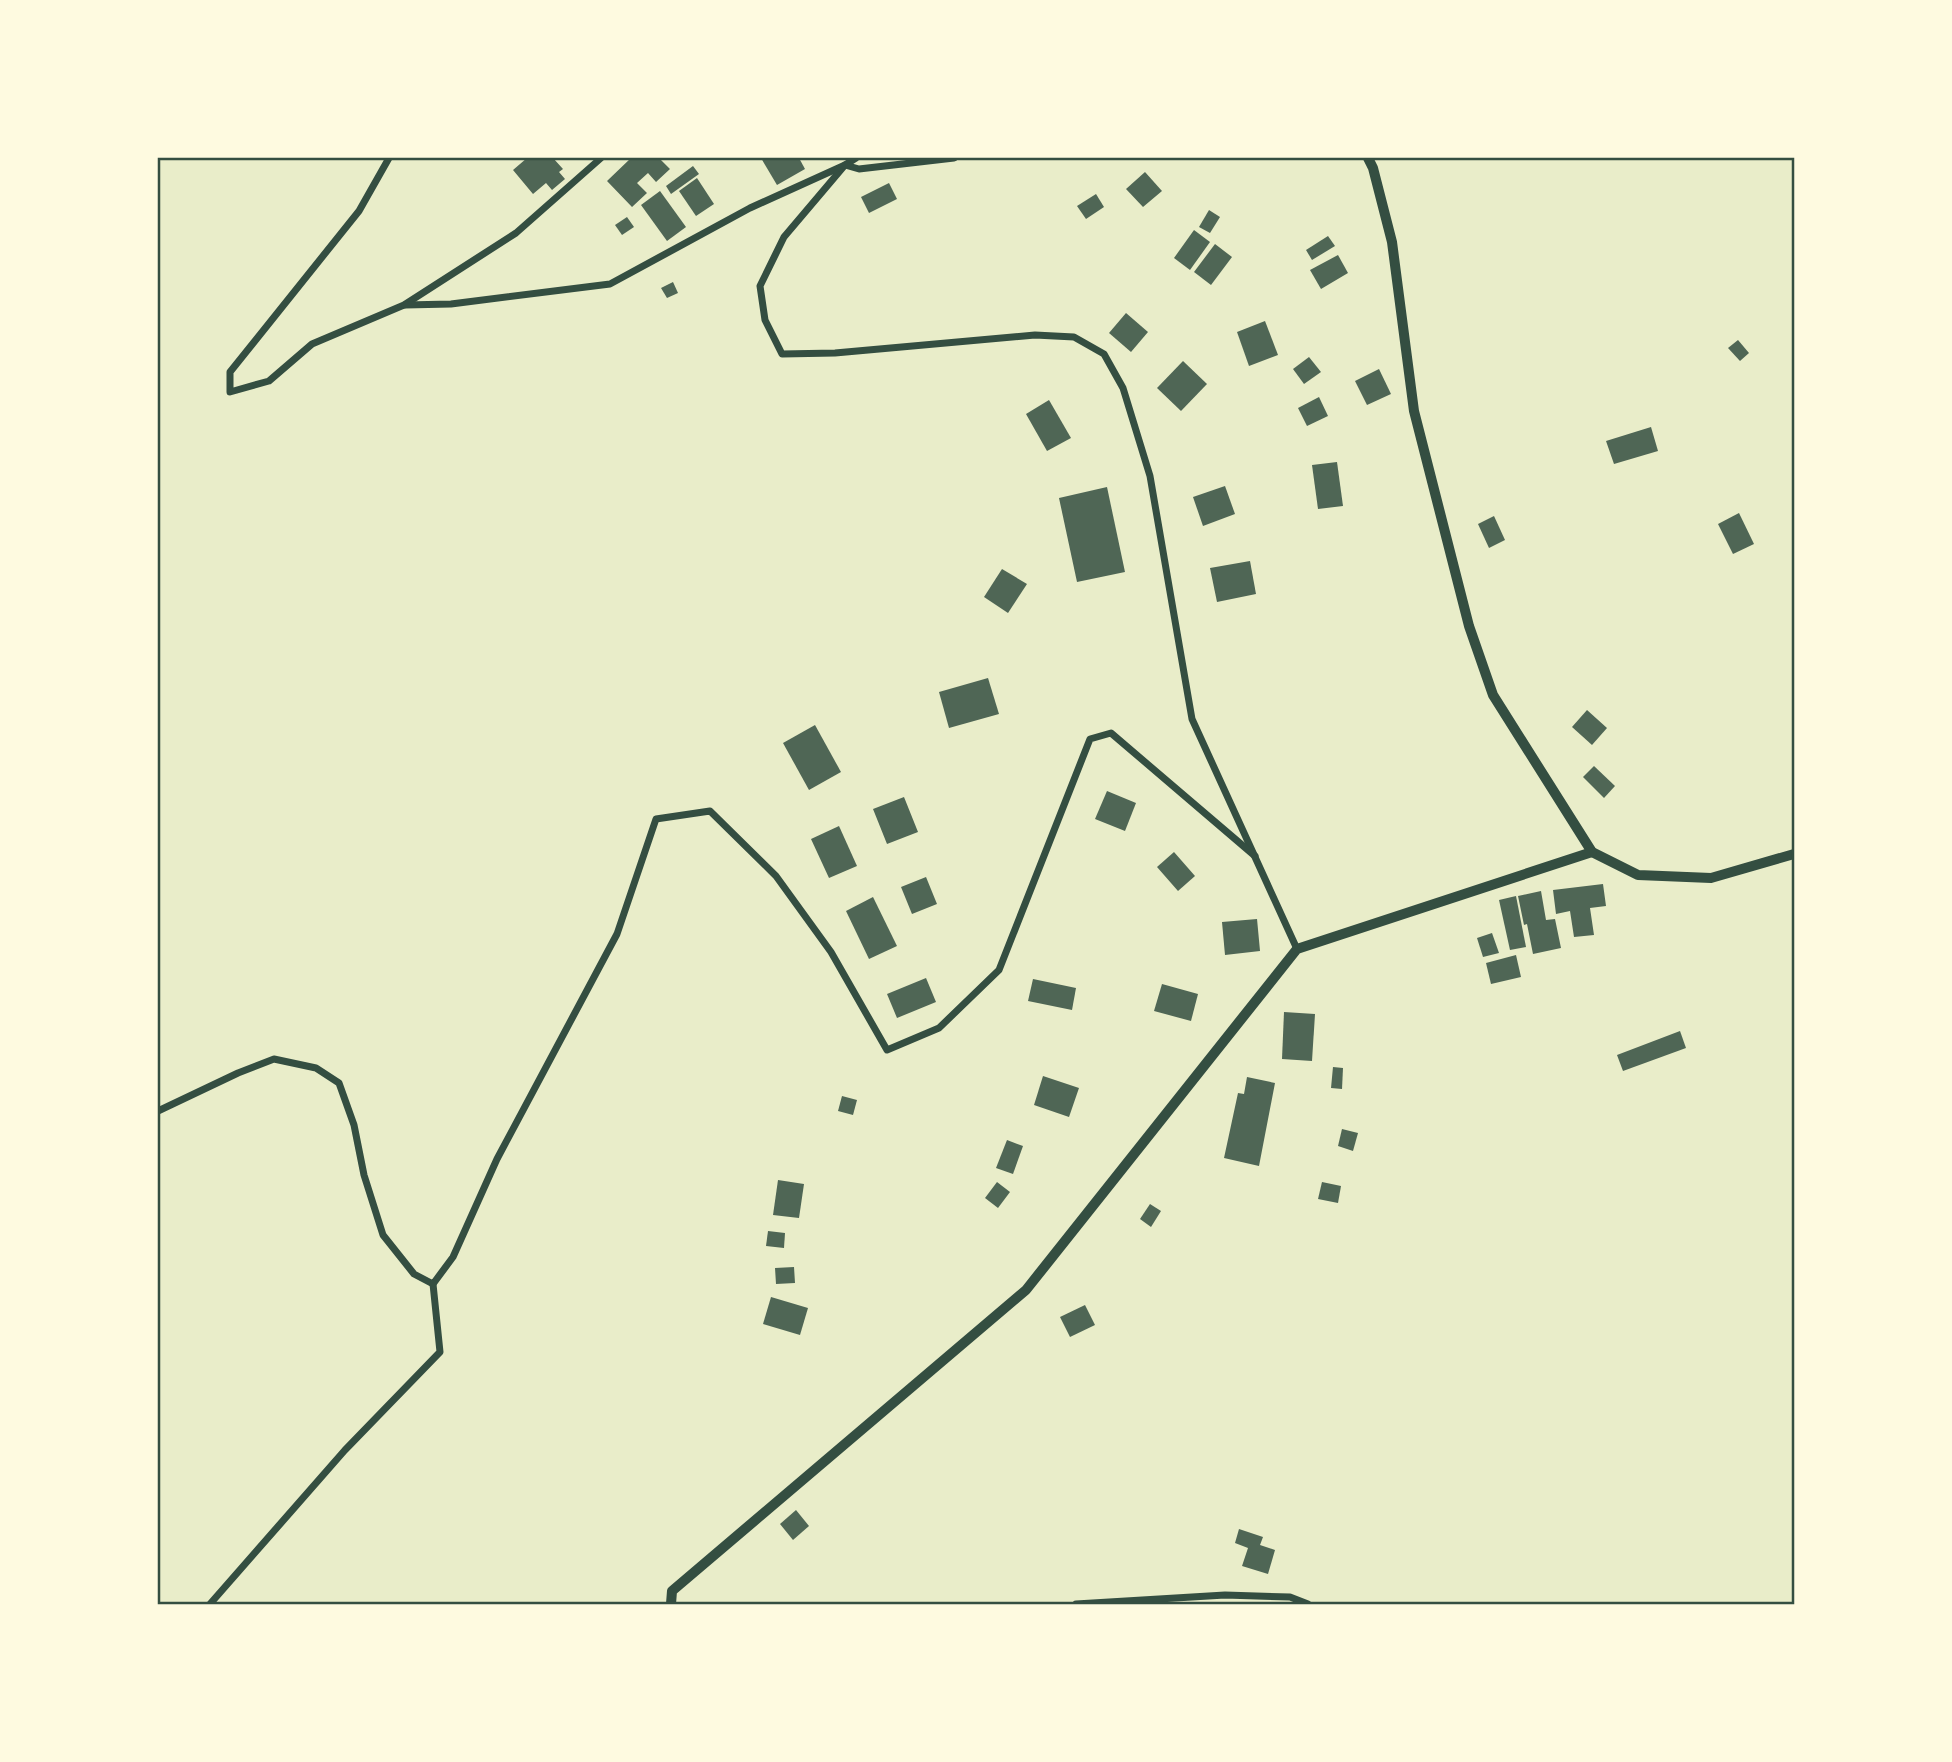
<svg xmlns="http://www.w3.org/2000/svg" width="1952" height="1762" viewBox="0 0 1952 1762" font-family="Roboto,sans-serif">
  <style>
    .building { fill: #4f6655 }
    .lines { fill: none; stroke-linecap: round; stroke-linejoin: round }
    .minor { stroke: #344e41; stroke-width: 7 }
    .tertiary { stroke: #344e41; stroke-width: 10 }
    .neatline { fill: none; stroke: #344e41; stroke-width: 2.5 }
  </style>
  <rect width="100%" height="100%" fill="#e9edc9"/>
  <g class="building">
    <polygon points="527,158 553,158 563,169 559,172 565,179 552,190 546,183 533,194 513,170"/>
    <polygon points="631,158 659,158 670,169 656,182 648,173 637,183 647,193 632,207 607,181"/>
    <polygon points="761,158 799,158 805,169 777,185"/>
    <polygon points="693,166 699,174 671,194 666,186"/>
    <polygon points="1145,172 1162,191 1143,207 1126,189"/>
    <polygon points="697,178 714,204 696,216 679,191"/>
    <polygon points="889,183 897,199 869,213 861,197"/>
    <polygon points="660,191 686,227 667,241 641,205"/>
    <polygon points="1096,194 1104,207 1086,219 1077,206"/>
    <polygon points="1209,210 1220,217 1210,233 1199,227"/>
    <polygon points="627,217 634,227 622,235 615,225"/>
    <polygon points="1194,230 1210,242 1190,270 1174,258"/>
    <polygon points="1328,236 1335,246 1312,260 1306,250"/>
    <polygon points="1215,244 1232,257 1211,285 1194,272"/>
    <polygon points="1338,255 1348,273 1321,289 1310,270"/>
    <polygon points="673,282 678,293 667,298 661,288"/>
    <polygon points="1126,313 1148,332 1131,352 1109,333"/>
    <polygon points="1265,321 1278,355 1249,366 1237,332"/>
    <polygon points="1738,340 1749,353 1740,361 1728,348"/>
    <polygon points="1309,357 1321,372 1304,384 1293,369"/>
    <polygon points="1183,361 1207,384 1181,411 1157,388"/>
    <polygon points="1379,369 1391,394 1367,405 1355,381"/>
    <polygon points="1319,397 1328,416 1307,426 1298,408"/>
    <polygon points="1049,400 1071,438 1047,451 1026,414"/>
    <polygon points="1651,427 1658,451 1614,464 1606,441"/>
    <polygon points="1337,462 1343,506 1318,509 1312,465"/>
    <polygon points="1225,486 1235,514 1203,526 1193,497"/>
    <polygon points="1107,487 1125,572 1077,582 1059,498"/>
    <polygon points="1739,513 1754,544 1733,554 1718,524"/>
    <polygon points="1494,516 1505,540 1489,548 1478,524"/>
    <polygon points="1250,561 1256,594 1217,602 1210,568"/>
    <polygon points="1002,569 1027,584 1008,613 984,597"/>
    <polygon points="988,678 999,714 949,728 939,692"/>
    <polygon points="1587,710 1607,728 1592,745 1572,727"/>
    <polygon points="815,725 841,772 809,790 783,743"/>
    <polygon points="1594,766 1615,786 1604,798 1583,777"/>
    <polygon points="1107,791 1136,803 1125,831 1095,819"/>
    <polygon points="904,797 918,832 887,844 873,809"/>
    <polygon points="839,826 857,866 829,878 811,839"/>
    <polygon points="1174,852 1195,876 1178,891 1157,867"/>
    <polygon points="926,877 937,904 912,914 901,887"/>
    <polygon points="1603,884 1606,906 1590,908 1594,935 1574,937 1570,911 1556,914 1553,890"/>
    <polygon points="1541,891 1546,920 1555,919 1561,948 1533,954 1527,924 1524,925 1518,896"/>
    <polygon points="1516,896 1526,947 1510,950 1499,900"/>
    <polygon points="873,897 897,946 869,959 846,911"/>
    <polygon points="1257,919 1260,951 1225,955 1222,922"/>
    <polygon points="1492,933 1499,953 1483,957 1477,938"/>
    <polygon points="1516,955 1521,977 1491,984 1486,963"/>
    <polygon points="926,978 936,1002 897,1018 887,994"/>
    <polygon points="1033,979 1076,988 1072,1010 1028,1001"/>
    <polygon points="1162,984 1198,994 1191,1021 1154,1011"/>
    <polygon points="1284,1012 1315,1014 1312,1061 1282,1059"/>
    <polygon points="1680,1031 1686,1048 1623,1071 1617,1055"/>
    <polygon points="1333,1067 1343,1068 1342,1089 1331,1088"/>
    <polygon points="1043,1076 1079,1088 1069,1117 1034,1105"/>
    <polygon points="1247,1077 1275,1083 1259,1166 1224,1158 1238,1093 1244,1094"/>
    <polygon points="842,1096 857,1100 853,1115 838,1111"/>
    <polygon points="1342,1129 1358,1133 1353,1151 1338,1146"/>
    <polygon points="1007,1140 1023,1146 1013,1174 996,1168"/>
    <polygon points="778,1180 804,1184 799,1218 773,1215"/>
    <polygon points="997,1182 1010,1192 998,1208 985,1198"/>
    <polygon points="1322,1182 1341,1186 1338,1203 1318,1199"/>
    <polygon points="1150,1204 1161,1211 1151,1227 1140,1219"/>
    <polygon points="768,1231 785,1233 784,1248 766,1246"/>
    <polygon points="794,1267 795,1283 776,1284 775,1268"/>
    <polygon points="771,1297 808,1308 800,1335 763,1324"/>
    <polygon points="1085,1305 1095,1325 1070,1337 1060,1317"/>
    <polygon points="796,1510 809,1526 793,1540 780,1524"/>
    <polygon points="1239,1529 1263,1537 1260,1545 1275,1550 1268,1574 1242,1566 1248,1548 1235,1543"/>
  </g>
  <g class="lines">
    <g class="minor">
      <polyline points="389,158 359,211 230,372 230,392 269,381 312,344 404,305 516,233 601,158"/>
      <polyline points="856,158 845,165 784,237 760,286 765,320 782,354 835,353 1035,335 1074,337 1104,354 1123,388 1150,476 1192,719 1297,949"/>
      <polyline points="405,305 451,304 610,284 750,208 845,165 859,169 954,158"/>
      <polyline points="158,1111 238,1073 274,1059 316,1068 339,1083 354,1125 364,1175 383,1235 414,1274 433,1284 453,1257 497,1159 617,934 656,819 710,811 776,876 831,952 887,1050 939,1028 999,970 1090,739 1111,733 1255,856"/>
      <polyline points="210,1604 345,1450 440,1352 433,1284"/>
      <polyline points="1076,1604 1225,1595 1290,1597 1308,1604"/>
    </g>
    <g class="tertiary">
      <polyline points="1368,158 1373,168 1392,242 1414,411 1469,626 1493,695 1592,852 1638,875 1711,878 1794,854"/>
      <polyline points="671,1604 672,1591 1026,1290 1297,949 1592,852"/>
    </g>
  </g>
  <rect width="1952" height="1762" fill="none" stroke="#fefae0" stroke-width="318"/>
  <rect x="159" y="159" width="1634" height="1444" class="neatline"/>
</svg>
